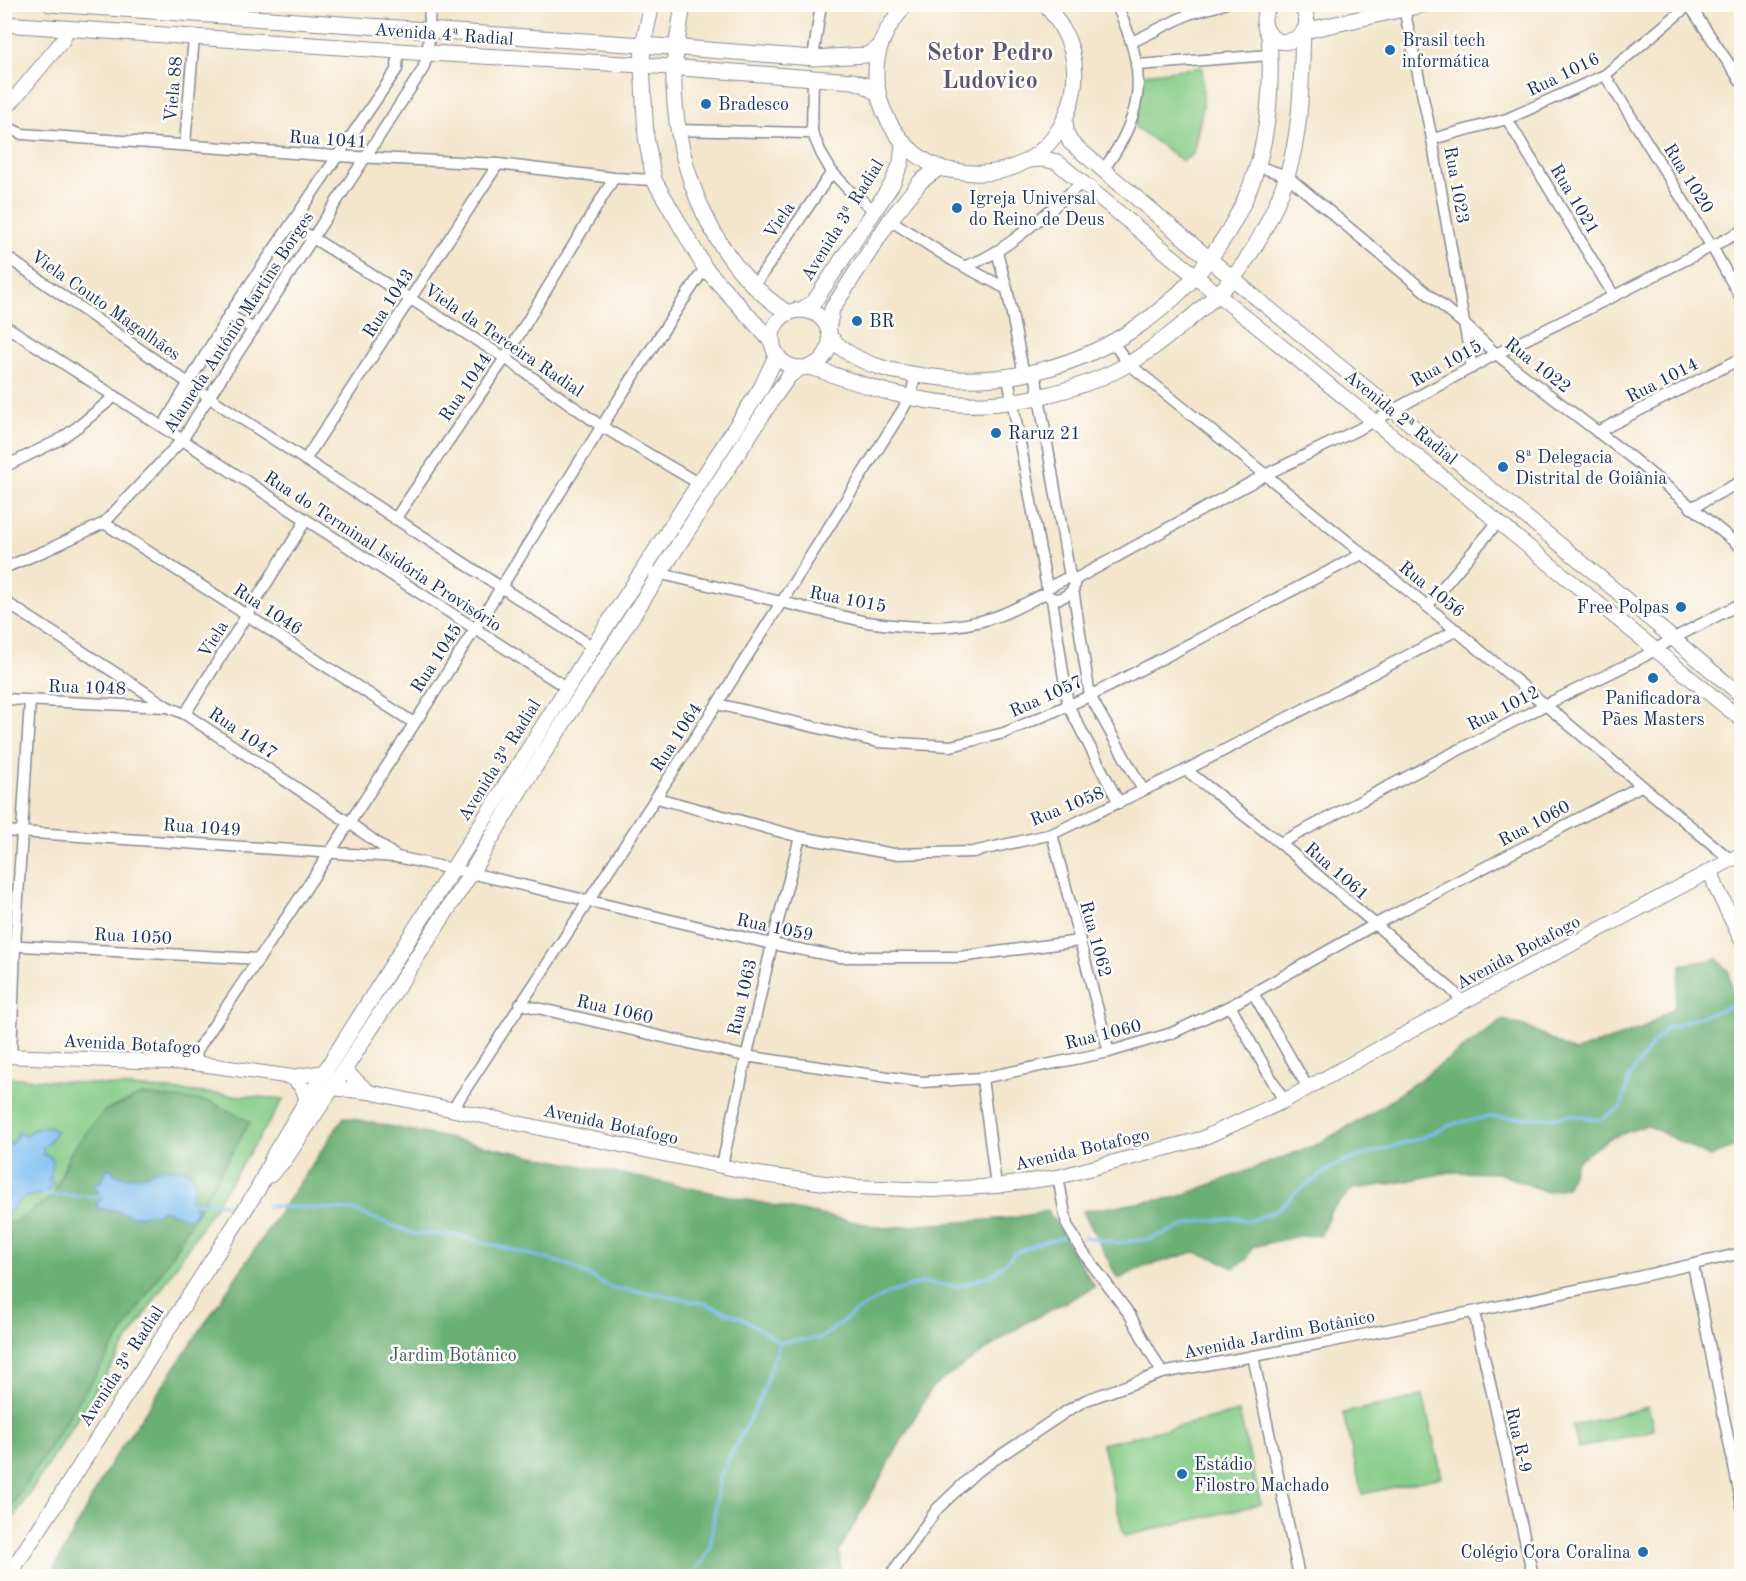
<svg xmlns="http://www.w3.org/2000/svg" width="1746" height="1581" viewBox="0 0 1746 1581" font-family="'Old Standard TT',serif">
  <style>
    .green { fill: #84cb86; stroke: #507d72; stroke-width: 1.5 }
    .forest { fill: #6baf73; stroke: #436f68; stroke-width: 1.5 }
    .water { fill: #7dbef2; stroke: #4c76a8; stroke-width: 1.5 }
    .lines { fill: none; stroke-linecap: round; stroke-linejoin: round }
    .stream { stroke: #7dbef2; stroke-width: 3 }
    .street-casing { stroke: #878a95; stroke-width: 13 }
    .secondary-casing { stroke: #878a95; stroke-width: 16 }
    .primary-casing { stroke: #878a95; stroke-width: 17 }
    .street { stroke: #fff; stroke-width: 10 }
    .secondary { stroke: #fff; stroke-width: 14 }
    .primary { stroke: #fff; stroke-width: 15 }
    .poi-dot { fill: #1f6fb2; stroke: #fdfcf7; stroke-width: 2 }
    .labels { text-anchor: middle; stroke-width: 5; stroke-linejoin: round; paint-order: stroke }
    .street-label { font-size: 18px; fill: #1b2f5e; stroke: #fdfcf7 }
    .poi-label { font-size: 18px; fill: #1b2f5e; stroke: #fdfcf7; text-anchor: start }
    .park-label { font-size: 18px; fill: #3a5e6a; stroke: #fdfcf7 }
    .district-label { font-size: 24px; font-weight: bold; fill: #5e5773; stroke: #fdfcf7 }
  </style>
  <rect width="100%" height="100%" fill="#fdfcf7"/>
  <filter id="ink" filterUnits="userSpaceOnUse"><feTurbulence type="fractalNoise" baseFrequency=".0167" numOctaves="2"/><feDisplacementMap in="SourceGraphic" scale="12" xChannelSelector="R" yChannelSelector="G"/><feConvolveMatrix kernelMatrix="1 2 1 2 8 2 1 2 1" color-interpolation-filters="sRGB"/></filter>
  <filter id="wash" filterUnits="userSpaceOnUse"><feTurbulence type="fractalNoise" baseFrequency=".008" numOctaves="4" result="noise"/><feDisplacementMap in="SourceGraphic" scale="24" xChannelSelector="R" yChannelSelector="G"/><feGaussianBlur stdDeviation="1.35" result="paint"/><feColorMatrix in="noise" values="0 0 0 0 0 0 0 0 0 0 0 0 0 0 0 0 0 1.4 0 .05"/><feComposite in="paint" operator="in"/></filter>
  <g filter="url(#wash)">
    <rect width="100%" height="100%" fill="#f3e6cc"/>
    <g class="green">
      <polygon points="1202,67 1203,106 1193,154 1183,161 1135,127 1144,74"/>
      <polygon points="5,1077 284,1099 5,1531"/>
      <polygon points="1423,1396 1442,1477 1362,1494 1343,1413"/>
      <polygon points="1648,1407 1654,1430 1579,1448 1572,1426"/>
      <polygon points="1239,1412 1261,1504 1124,1536 1102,1444"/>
    </g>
    <g class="forest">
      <polygon points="1717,959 1729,972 1735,1017 1741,1022 1742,1143 1710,1157 1647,1125 1608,1139 1576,1162 1567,1187 1547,1192 1498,1173 1450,1172 1397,1183 1353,1189 1331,1210 1321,1235 1298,1236 1252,1247 1246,1260 1233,1268 1217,1259 1194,1252 1141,1268 1118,1279 1083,1211 1178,1197 1318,1144 1372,1113 1503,1020 1530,1028 1574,1052 1643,1028 1674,1008 1681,965"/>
      <polygon points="142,1095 211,1102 250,1122 168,1261 5,1517 5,1223 15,1222 53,1196 70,1153 104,1111"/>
      <polygon points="344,1117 884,1228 1012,1218 1048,1211 1095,1287 1027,1322 932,1387 839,1551 841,1576 50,1576 110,1464"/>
    </g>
    <g class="water">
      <polygon points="42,1127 50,1128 56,1131 49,1143 43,1147 44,1155 50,1157 53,1161 51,1177 48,1180 53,1183 46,1193 26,1197 17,1203 5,1219 5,1146 13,1142 18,1132 26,1136 30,1131"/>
      <path d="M109 1168C112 1170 114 1173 117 1175 123 1178 140 1176 147 1175 158 1164 175 1169 189 1171L196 1185 192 1190 191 1202 196 1207V1212L192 1217 187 1218 163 1210 157 1214C148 1212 141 1218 133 1216 121 1214 112 1207 99 1209L96 1204 104 1197 103 1195 97 1196 98 1189 94 1187 95 1184 103 1180 106 1169Z"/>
    </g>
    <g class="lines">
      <g class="stream">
        <polyline points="42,1194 108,1197"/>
        <polyline points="189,1202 227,1204"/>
        <polyline points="267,1206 352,1210 415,1234 456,1235 569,1265 612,1288 659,1294 706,1304 744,1319 780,1342 821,1338 854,1313 889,1293 921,1283 958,1286 994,1274 1015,1253 1042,1242 1069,1236"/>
        <polyline points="1084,1237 1116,1243 1150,1239 1195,1222 1236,1218 1250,1221 1279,1209 1297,1191 1339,1163 1420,1138 1456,1123 1488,1117 1550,1118 1572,1115 1600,1120 1621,1108 1630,1076 1650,1047 1666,1028 1742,1003"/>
        <polyline points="693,1576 710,1549 719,1478 761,1397 780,1342"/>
      </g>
    </g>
  </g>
  <g filter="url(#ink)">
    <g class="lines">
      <g class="street-casing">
        <g id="street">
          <polyline points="1403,4 1432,139 1472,368"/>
          <polyline points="1689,5 1742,83"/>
          <polyline points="1132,42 1189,14 1224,4"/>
          <polyline points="813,58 821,4"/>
          <polyline points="1138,65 1270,55"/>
          <polyline points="1605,75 1712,247 1742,300"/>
          <polyline points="813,78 812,132 822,155 832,172 850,191 874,210"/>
          <polyline points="1507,119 1614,296"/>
          <polyline points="4,122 11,129 22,134 336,156 498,164 614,178 654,180"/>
          <polyline points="677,130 807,133 812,132"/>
          <polyline points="1432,139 1507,119 1605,75 1690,4"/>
          <polyline points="185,144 194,37"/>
          <polyline points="1257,166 1287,176 1464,324 1496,354 1633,459 1742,548"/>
          <path d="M1103 170C1147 111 1147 69 1116 4"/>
          <polyline points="890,220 952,260 1007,289"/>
          <polyline points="292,225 505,358 601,426 698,483"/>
          <polyline points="997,252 1007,289 1024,375"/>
          <polyline points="4,255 210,398 593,647"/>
          <path d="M965 266C1003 256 1051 208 1083 182"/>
          <polyline points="754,286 832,172"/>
          <polyline points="229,315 254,329"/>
          <path d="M4 325C192 446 379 568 567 688"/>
          <polyline points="1113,343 1129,364 1427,606 1731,860"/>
          <polyline points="1035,373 1070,577"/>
          <polyline points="1008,378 1047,588"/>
          <polyline points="163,426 229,315 397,69 398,51"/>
          <polyline points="1597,432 1742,358"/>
          <polyline points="305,460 498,164"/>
          <polyline points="4,467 59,440 80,425 115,396"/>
          <polyline points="1691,508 1742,481"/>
          <polyline points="395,519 505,358 614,178"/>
          <polyline points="104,523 414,723"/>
          <polyline points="4,568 47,550 104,523 183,439 196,417 423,69 428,53 430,4"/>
          <path d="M653 572 867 622C910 628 954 631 995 617 1013 611 1029 601 1046 593"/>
          <path d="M1072 577 1075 585C1070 596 1054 605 1046 593L1047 588 1065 579Z"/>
          <polyline points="1074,580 1265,475 1359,429 1496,354 1614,296 1742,231"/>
          <polyline points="1073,589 1090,696 1143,790"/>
          <polyline points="1052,599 1068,705 1119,803"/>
          <polyline points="4,601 168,707 185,714 348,822 397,857 471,873 772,944 840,957 959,957 1079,941"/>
          <polyline points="1427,606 1498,522"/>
          <polyline points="4,699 166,707"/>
          <polyline points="717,704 878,742 951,746 1004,733 1090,696 1362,554"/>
          <polyline points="185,714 306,520"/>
          <polyline points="1186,770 1280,843 1452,990 1463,1002"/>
          <polyline points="657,798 800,837 893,854 973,852 1052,834 1186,770 1457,630"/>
          <polyline points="4,831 396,857"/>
          <polyline points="1052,834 1109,1052"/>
          <polyline points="1280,843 1545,705 1643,657 1674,638 1742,603"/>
          <polyline points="4,945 259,959"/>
          <polyline points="1253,993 1308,1088"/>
          <polyline points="520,1004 745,1056 922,1082 982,1078 1109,1052 1172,1033 1230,1006 1374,925 1641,786"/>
          <polyline points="1230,1006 1284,1101"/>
          <polyline points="11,1056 15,946 30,701"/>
          <path d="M196 1063 197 1050C291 912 384 773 473 632 550 510 624 387 705 268"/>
          <polyline points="982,1078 996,1186"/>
          <polyline points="452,1110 717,704 902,411 912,392 915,375"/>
          <polyline points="722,1165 772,944 800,837"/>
          <polyline points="1058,1177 1067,1225 1082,1251 1130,1315 1162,1373"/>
          <polyline points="1693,1265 1742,1506"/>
          <polyline points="1474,1312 1533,1576"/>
          <polyline points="1253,1356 1299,1576"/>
          <polyline points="890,1576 937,1509 976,1472 1067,1411 1086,1400 1162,1373 1324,1343 1629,1279 1742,1253"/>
        </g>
      </g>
      <g class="secondary-casing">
        <g id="secondary">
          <polyline points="4,111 63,40 67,28"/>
          <polyline points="1232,278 1393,410 1567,550 1742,696"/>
          <polyline points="1217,294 1742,720"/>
          <polyline points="4,1056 194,1063 292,1077 325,1072"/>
          <polyline points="344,1070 369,1092"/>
          <polyline points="292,1077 302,1087 307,1100"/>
          <polyline points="332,1088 369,1092 764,1175 855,1187 933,1190 996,1186 1058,1177 1201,1139 1284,1101 1463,1002 1742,854"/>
        </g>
      </g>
      <g class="primary-casing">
        <g id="primary">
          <polyline points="50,4 643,45 813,58 867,55 880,47"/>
          <polyline points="652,4 643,45 642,65 646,137 654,180 705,268 773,343"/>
          <path d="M683 4C679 32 673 59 674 87 677 172 714 266 788 313"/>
          <path d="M906 4C895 18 885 30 880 47 865 94 894 149 938 167 944 170 950 170 956 171 1008 181 1054 156 1070 105 1082 65 1071 35 1045 4"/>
          <path d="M1271 4C1266 11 1262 17 1265 26 1274 59 1326 34 1299 4"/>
          <polyline points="4,24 428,53 642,65 853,81 865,85 878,94"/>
          <polyline points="1304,31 1426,4"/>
          <polyline points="1065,120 1066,132 1070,142 1232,278"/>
          <polyline points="1029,160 1044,159 1057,162 1217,294"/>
          <polyline points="801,310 814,302 892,184 901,163 903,142"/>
          <circle cx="801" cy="339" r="29"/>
          <polyline points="828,329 832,309 890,220 921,181 939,168"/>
          <path d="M830 337C857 368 903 374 942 378 1082 391 1217 300 1258 164 1270 122 1272 78 1269 34"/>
          <path d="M810 367C859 383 907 402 959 404 1012 407 1084 390 1130 363 1152 350 1172 333 1192 317 1209 302 1227 287 1240 269 1260 241 1276 208 1287 176 1302 129 1301 81 1303 32"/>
          <polyline points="1711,871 1716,887 1742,940"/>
          <polyline points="270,1175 285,1159 344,1070 471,873 518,793 774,397 789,376 800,368"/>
          <polyline points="13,1576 16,1564 55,1505 258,1189 275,1153 307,1100 593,647 761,388 777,354"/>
        </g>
      </g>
      <use href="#street" class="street"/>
      <use href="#secondary" class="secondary"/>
      <use href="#primary" class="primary"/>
    </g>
  </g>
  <g class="poi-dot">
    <circle cx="1390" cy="50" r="6"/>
    <circle cx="706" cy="104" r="6"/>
    <circle cx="957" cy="208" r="6"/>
    <circle cx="857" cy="321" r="6"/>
    <circle cx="996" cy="433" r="6"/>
    <circle cx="1503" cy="467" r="6"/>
    <circle cx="1681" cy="607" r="6"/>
    <circle cx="1653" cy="678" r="6"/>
    <circle cx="1182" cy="1474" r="6"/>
    <circle cx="1643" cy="1552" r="6"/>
  </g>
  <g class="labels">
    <g class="street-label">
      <text transform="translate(444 34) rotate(4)" y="6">Avenida 4ª Radial</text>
      <text transform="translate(1563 74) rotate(-26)" y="6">Rua 1016</text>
      <text transform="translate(173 89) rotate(-85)" y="6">Viela 88</text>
      <text transform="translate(328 139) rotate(4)" y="6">Rua 1041</text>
      <text transform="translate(1689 178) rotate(58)" y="6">Rua 1020</text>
      <text transform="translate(1457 185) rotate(80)" y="6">Rua 1023</text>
      <text transform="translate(1575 199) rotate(59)" y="6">Rua 1021</text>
      <text transform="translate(779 220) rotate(-56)" y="6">Viela</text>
      <text transform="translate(842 220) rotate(-58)" y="6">Avenida 3ª Radial</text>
      <text transform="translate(388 303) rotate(-57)" y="6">Rua 1043</text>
      <text transform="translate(106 305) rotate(35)" y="6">Viela Couto Magalhães</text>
      <text transform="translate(238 322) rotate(-57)" y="6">Alameda Antônio Martins Borges</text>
      <text transform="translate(504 340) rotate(34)" y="6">Viela da Terceira Radial</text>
      <text transform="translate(1446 363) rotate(-29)" y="6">Rua 1015</text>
      <text transform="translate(1538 365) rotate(38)" y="6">Rua 1022</text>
      <text transform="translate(1662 380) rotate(-27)" y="6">Rua 1014</text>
      <text transform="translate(465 387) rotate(-56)" y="6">Rua 1044</text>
      <text transform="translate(1401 417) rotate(39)" y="6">Avenida 2ª Radial</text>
      <text transform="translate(383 551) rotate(33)" y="6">Rua do Terminal Isidória Provisório</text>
      <text transform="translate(1432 589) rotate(39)" y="6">Rua 1056</text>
      <text transform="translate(848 599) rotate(11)" y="6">Rua 1015</text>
      <text transform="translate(268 609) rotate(33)" y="6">Rua 1046</text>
      <text transform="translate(213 639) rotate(-58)" y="6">Viela</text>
      <text transform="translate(436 658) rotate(-57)" y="6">Rua 1045</text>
      <text transform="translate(87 687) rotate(2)" y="6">Rua 1048</text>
      <text transform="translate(1046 696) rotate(-24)" y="6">Rua 1057</text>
      <text transform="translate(1503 708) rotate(-27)" y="6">Rua 1012</text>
      <text transform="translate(243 733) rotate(34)" y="6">Rua 1047</text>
      <text transform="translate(676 737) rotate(-57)" y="6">Rua 1064</text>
      <text transform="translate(499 760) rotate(-58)" y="6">Avenida 3ª Radial</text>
      <text transform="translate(1067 806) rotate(-22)" y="6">Rua 1058</text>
      <text transform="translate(1534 823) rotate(-28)" y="6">Rua 1060</text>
      <text transform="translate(202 827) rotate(4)" y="6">Rua 1049</text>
      <text transform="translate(1337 871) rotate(41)" y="6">Rua 1061</text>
      <text transform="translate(775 927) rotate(12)" y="6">Rua 1059</text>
      <text transform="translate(133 936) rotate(3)" y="6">Rua 1050</text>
      <text transform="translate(1096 939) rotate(75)" y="6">Rua 1062</text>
      <text transform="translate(1518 952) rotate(-28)" y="6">Avenida Botafogo</text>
      <text transform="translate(742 997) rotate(-77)" y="6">Rua 1063</text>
      <text transform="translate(615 1009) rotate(13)" y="6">Rua 1060</text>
      <text transform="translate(1103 1034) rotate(-14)" y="6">Rua 1060</text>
      <text transform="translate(132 1044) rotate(3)" y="6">Avenida Botafogo</text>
      <text transform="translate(611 1124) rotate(12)" y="6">Avenida Botafogo</text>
      <text transform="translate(1082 1149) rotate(-13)" y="6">Avenida Botafogo</text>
      <text transform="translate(1279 1334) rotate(-11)" y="6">Avenida Jardim Botânico</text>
      <text transform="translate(121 1366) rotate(-57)" y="6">Avenida 3ª Radial</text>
      <text transform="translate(1519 1440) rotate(77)" y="6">Rua R-9</text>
    </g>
    <g class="poi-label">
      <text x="1402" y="46">Brasil tech<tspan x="1402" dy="21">informática</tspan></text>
      <text x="718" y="110">Bradesco</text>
      <text x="969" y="204">Igreja Universal<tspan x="969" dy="21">do Reino de Deus</tspan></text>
      <text x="869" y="327">BR</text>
      <text x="1008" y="439">Raruz 21</text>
      <text x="1515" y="463">8ª Delegacia<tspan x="1515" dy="21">Distrital de Goiânia</tspan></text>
      <text x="1669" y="613" text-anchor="end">Free Polpas</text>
      <text x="1653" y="704" text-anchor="middle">Panificadora<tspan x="1653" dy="21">Pães Masters</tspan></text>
      <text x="1194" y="1470">Estádio<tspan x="1194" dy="21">Filostro Machado</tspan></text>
      <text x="1631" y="1558" text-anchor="end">Colégio Cora Coralina</text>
    </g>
    <g class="park-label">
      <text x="453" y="1361">Jardim Botânico</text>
    </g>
    <g class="district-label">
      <text x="990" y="60">Setor Pedro<tspan x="990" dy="28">Ludovico</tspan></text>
    </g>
  </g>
  <rect width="1746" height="1581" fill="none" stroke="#fdfcf7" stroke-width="24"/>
</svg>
